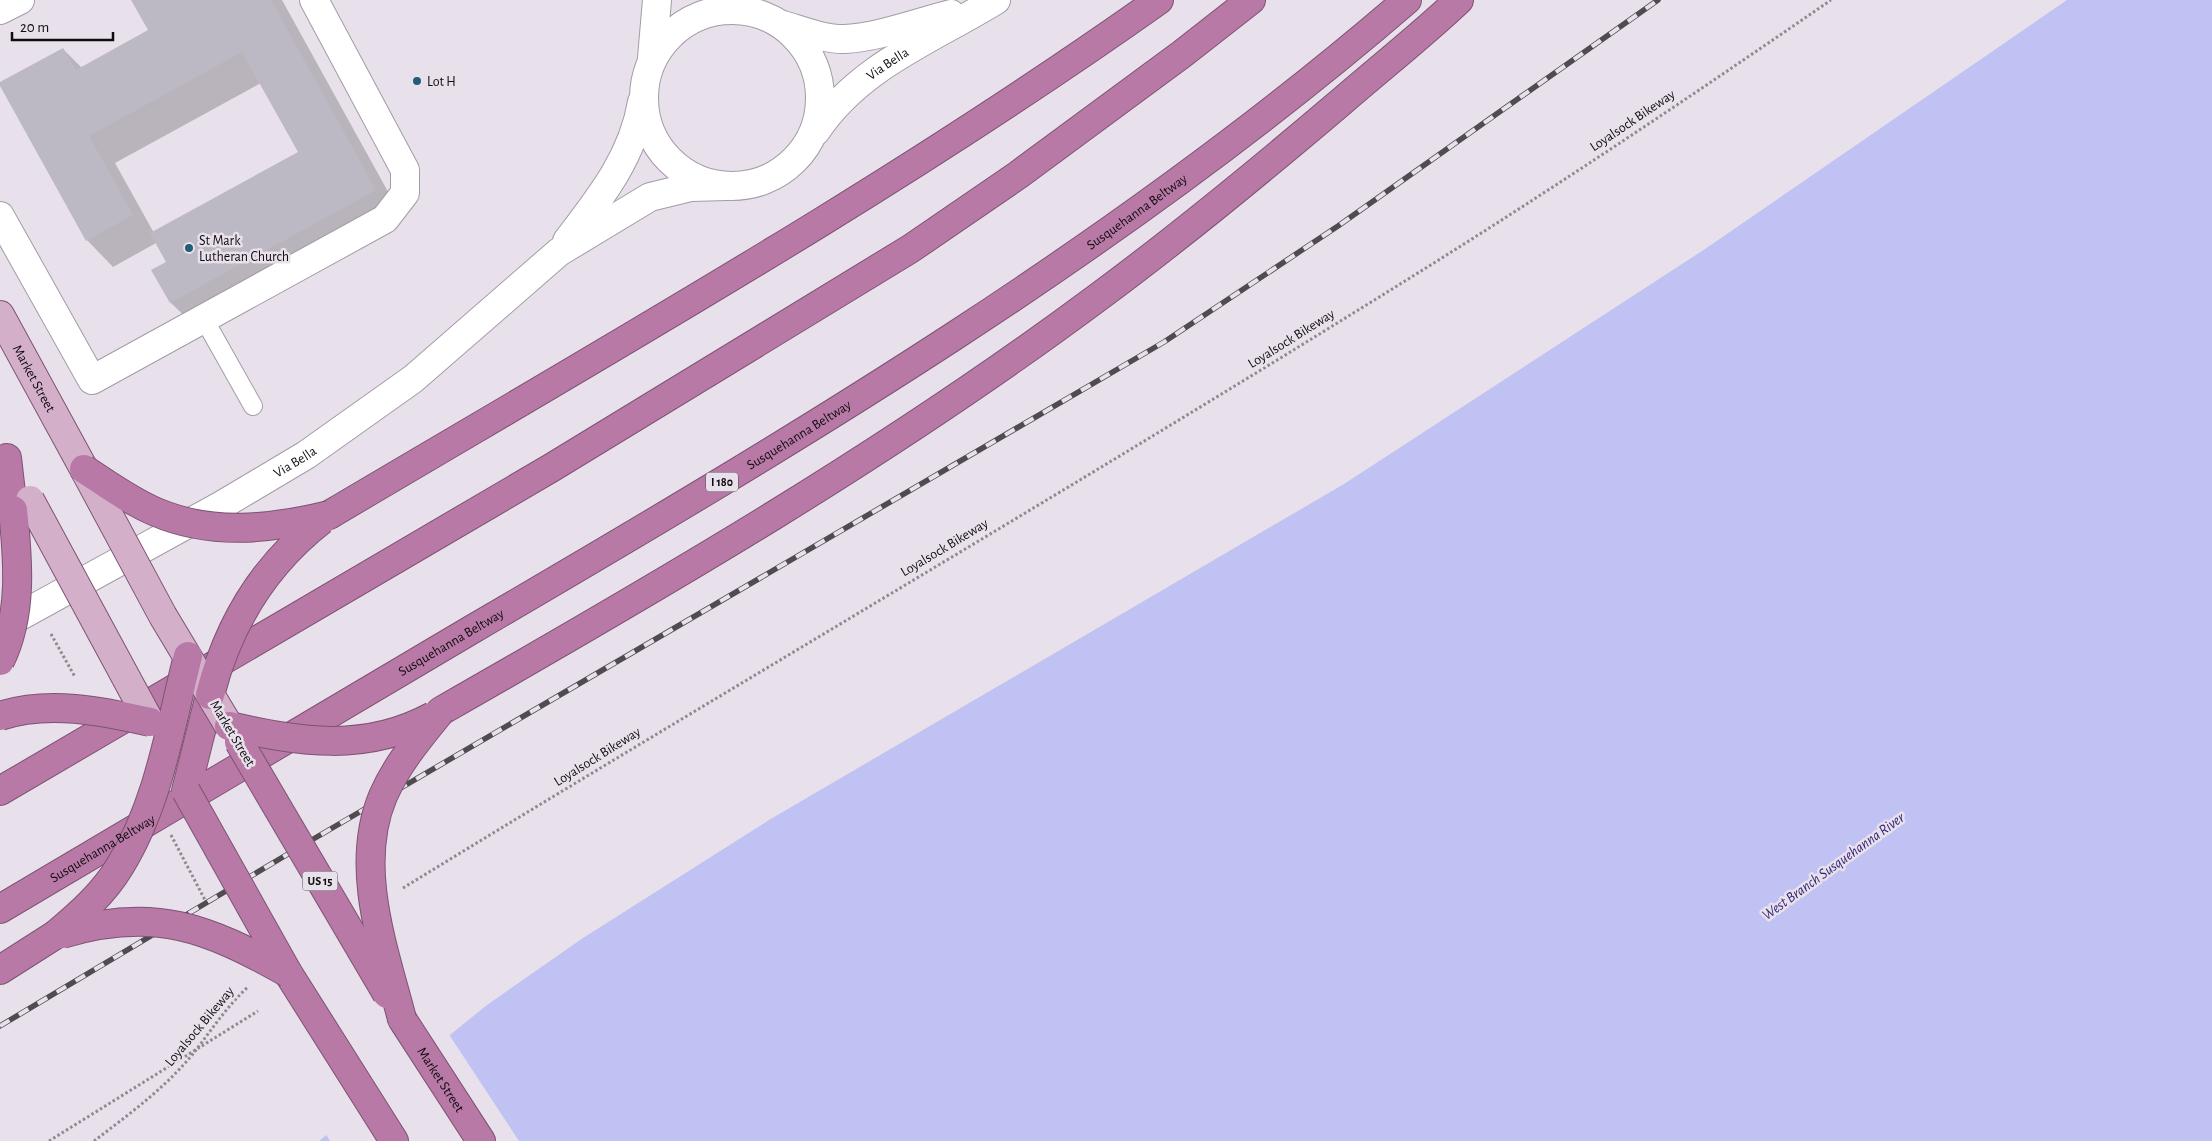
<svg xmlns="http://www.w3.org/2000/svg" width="2212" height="1141" viewBox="0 0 2212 1141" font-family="'Alegreya Sans',sans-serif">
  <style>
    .water { fill: #bfc2f2 }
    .pier { fill: #e8e0ea }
    .shadow { fill: #0003; fill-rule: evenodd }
    .building { fill: #bdb9c4 }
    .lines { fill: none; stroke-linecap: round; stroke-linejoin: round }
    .lane-casing { stroke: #a39ca5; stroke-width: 20 }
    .street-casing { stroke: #a39ca5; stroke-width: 30 }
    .secondary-casing { stroke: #a39ca5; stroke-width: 30 }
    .primary-casing { stroke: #7d5372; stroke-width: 30 }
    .highway-casing { stroke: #7d5372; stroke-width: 30 }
    .path { stroke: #8f8991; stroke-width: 3; stroke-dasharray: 2.5 2.5; stroke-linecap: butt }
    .lane { stroke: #fff; stroke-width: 18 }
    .street { stroke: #fff; stroke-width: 28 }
    .secondary { stroke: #fff; stroke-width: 28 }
    .primary { stroke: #d4afca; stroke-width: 28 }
    .highway { stroke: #b879a6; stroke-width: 28 }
    .rail-casing { stroke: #4f4b51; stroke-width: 5.5 }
    .rail { stroke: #e8e0ea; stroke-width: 4; stroke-dasharray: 11; stroke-linecap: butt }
    .primary-bridge-casing { stroke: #7d5372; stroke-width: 30; stroke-linecap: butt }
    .highway-bridge-casing { stroke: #7d5372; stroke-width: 30; stroke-linecap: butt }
    .path-bridge { stroke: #8f8991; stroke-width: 3; stroke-dasharray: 2.5 2.5; stroke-linecap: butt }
    .primary-bridge { stroke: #d4afca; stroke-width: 28 }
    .highway-bridge { stroke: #b879a6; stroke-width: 28 }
    .poi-dot { fill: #1f5e74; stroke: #e8e0ea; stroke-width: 2 }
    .labels { text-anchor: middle; stroke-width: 5; stroke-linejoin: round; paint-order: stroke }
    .shield { fill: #e8e0ea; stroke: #504c51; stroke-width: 1 }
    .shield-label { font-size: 12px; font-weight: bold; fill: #0f0c10 }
    .street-label { font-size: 14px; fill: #0f0c10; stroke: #e8e0ea }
    .poi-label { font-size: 14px; fill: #0f0c10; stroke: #e8e0ea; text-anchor: start }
    .water-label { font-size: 15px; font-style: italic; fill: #2c1f76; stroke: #e8e0ea }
  </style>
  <rect width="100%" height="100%" fill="#e8e0ea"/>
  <polygon class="water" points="2067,0 2212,0 2212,1141 319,1141 487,1005 583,938 769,820 1344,484 1705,249"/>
  <polygon class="pier" points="448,1033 519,1141 330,1141 325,1133"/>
  <path class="shadow" d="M133 0H282L402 217 198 329 171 303 153 270 167 263 156 243 113 267 87 240 63 49 82 68 150 31ZM261 83 300 153 154 233 115 163Z"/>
  <polygon class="building" points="131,0 271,0 376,190 170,303 151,270 166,262 150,233 298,152 242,52 89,136 133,215 86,241 0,86 0,82 63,48 76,70 148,30"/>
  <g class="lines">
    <g class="lane-casing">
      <polyline id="lane" points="204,319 253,406"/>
    </g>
    <g class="street-casing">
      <g id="street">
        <polyline points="0,10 20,0"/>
        <polyline points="0,216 92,380 385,219 405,193 405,170 314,0"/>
      </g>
    </g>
    <g class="secondary-casing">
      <g id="secondary">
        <circle cx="732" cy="98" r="88"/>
        <path d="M783 25C803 31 823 39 844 39 876 38 919 22 951 14"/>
        <polyline points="652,58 657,0"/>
        <path id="s1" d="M816 131C859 66 933 39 996 0"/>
        <path d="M567 241C600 198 633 157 642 102"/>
        <path id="s2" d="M0 627 222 505 306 455 413 379 559 252 650 197 691 187 727 186"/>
      </g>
    </g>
    <g class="primary-casing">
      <g id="primary">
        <path id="s3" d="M0 315 84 469"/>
      </g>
    </g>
    <g class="highway-casing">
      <g id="highway">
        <polyline points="7,458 13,510"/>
        <path d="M329 515C609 349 894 188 1159 0"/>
        <path d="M441 711C665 583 889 453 1097 298 1181 236 1261 170 1341 102 1380 68 1421 36 1459 0"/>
        <polyline points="0,791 551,468 910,249 1018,175 1182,54 1251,0"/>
        <polyline points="186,791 210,695"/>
        <path id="s4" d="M0 909C157 815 314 722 471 630 796 440 1121 247 1407 0"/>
        <polyline points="0,970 55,935"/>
        <polyline points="288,973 394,1141"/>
        <path id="s5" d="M402 1019 481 1141"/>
      </g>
    </g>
    <g class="path">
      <polyline points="51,634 75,677"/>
      <path d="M403 888C744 679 1090 478 1429 266 1565 181 1699 91 1831 0"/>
      <path d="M94 1141C128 1115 164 1089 192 1055 211 1031 226 1007 248 987"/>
    </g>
    <use href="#lane" class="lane"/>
    <use href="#street" class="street"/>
    <use href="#secondary" class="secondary"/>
    <use href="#primary" class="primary"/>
    <use href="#highway" class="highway"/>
    <g class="rail-casing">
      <polyline id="rail" points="0,1026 298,848 1164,342 1338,226 1658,0"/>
    </g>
    <use href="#rail" class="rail"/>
    <g class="primary-bridge-casing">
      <g id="primary-bridge">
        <polyline points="84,469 163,616 229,726"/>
        <polyline points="30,500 150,722"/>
      </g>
    </g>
    <g class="highway-bridge-casing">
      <g id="highway-bridge">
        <path d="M84 469C107 484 130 501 156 512 212 536 271 529 329 515"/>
        <path d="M0 661C23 614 18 560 13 510"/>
        <path d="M210 695C228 624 264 565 322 520"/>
        <path d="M0 716C48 700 102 711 150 722"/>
        <path d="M229 726C300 742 365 753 433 716"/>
        <polyline points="239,742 387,994"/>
        <polyline points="186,791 288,973"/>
        <path d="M62 934C154 906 208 928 288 973"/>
        <path d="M55 935C79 915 104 893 120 866 159 803 170 727 188 656"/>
        <path d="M402 1019C384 949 353 867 383 796 397 764 419 738 441 711"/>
      </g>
    </g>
    <g class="path-bridge">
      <polyline points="171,835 205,900"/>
      <polyline points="49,1141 258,1011"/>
    </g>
    <use href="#primary-bridge" class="primary-bridge"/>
    <use href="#highway-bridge" class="highway-bridge"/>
  </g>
  <g class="poi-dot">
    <circle cx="417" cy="81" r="5"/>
    <circle cx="189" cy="248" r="5"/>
  </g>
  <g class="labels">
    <g class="shield">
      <rect x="706" y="472.5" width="32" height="19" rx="4"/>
      <rect x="302.5" y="871.5" width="35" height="19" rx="4"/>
    </g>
    <g class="shield-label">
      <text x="722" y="486">I 180</text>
      <text x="320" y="885">US 15</text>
    </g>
    <g class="street-label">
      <text dy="5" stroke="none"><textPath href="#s1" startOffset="99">Via Bella</textPath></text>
      <text transform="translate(1632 120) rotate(-34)" y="5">Loyalsock Bikeway</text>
      <text dy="5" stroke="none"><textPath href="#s4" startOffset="1334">Susquehanna Beltway</textPath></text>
      <text transform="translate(1291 338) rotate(-32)" y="5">Loyalsock Bikeway</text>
      <text dy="5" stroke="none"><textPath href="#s3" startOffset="72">Market Street</textPath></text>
      <text dy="5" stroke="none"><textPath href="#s4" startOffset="929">Susquehanna Beltway</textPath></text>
      <text dy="5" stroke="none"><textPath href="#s2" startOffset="338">Via Bella</textPath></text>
      <text transform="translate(944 547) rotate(-31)" y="5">Loyalsock Bikeway</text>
      <text dy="5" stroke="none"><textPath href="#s4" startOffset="524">Susquehanna Beltway</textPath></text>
      <text transform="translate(233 733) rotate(59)" y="5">Market Street</text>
      <text transform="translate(597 756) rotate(-32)" y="5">Loyalsock Bikeway</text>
      <text dy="5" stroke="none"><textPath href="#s4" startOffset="119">Susquehanna Beltway</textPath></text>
      <text transform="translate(199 1026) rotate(-50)" y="5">Loyalsock Bikeway</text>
      <text dy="5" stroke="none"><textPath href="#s5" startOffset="72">Market Street</textPath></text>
    </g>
    <g class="poi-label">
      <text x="427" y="86">Lot H</text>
      <text x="199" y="245">St Mark<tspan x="199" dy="16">Lutheran Church</tspan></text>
    </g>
    <g class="water-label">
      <text transform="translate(1833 866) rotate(-36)" y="5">West Branch Susquehanna River</text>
    </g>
  </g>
  <path d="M12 32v8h101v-8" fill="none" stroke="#0f0c10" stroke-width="2.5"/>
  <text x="20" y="32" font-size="15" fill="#0f0c10" stroke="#e8e0ea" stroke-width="4" paint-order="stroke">20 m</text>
</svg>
